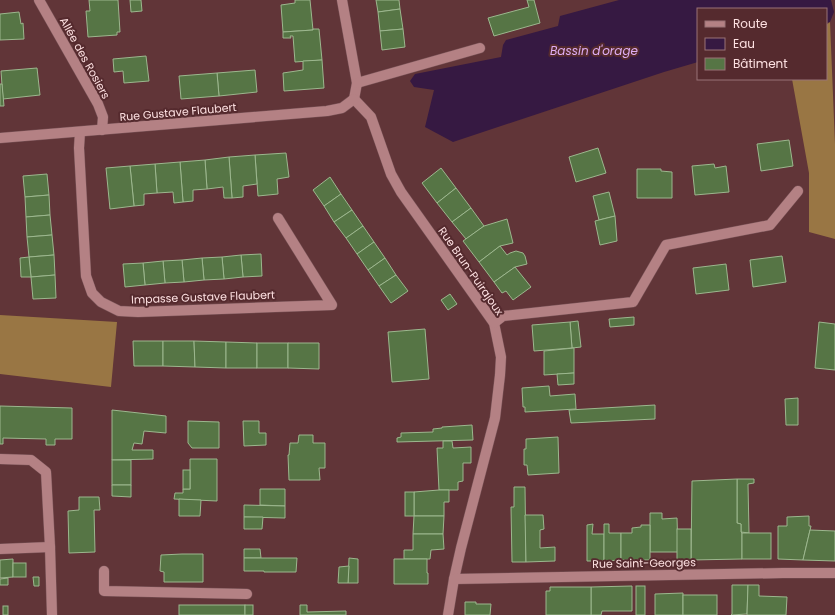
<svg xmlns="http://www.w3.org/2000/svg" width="835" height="615" viewBox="0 0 835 615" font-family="Poppins,sans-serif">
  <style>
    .forest { fill: #997644 }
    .water { fill: #361942 }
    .building { fill: #567545; stroke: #9cb78e }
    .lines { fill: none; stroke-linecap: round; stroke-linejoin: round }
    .minor-casing { stroke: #785256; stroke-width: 11 }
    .minor { stroke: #b48184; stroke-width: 10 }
    .labels { text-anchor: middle; stroke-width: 4; stroke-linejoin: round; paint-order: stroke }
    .street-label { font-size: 11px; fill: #fee1e2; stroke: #552a2e }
    .water-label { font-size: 12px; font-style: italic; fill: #deadf4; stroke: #552a2e }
  </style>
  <rect width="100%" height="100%" fill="#613538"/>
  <g class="forest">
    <polygon points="830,22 835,144 835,239 809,232 809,173 792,79 826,79 826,25"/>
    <polygon points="0,315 117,322 111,387 0,374"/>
  </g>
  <polygon class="water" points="619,0 831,0 834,12 830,22 826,23 826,9 698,9 698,62 664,72 453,142 425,127 434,90 414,87 410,81 415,74 501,57 503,45 506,40 558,26 560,16"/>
  <g class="building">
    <polygon points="89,0 118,0 120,32 117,32 117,35 88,37 86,11 90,11"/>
    <polygon points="130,0 141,0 142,11 131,12"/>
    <polygon points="295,0 310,0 313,30 283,32 281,5 295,3"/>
    <polygon points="376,0 399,0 400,9 378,12"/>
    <polygon points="527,0 534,0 540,23 494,36 488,18 529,7"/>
    <polygon points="400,9 403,29 380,31 378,12"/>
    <polygon points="19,12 21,24 23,23 24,39 0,40 0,14"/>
    <polygon points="313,29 319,29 322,60 295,62 293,36 290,36 291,38 283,38 283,32 313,30"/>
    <polygon points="403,29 405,47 382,50 380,31"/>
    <polygon points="146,56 149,81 124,83 123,71 114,72 113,59"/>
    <polygon points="322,60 324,88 284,91 283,73 303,70 303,61"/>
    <polygon points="37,68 40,95 3,99 1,71"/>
    <polygon points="255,70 257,92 219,96 217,73"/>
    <polygon points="217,73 219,96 181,99 179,76"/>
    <polygon points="0,84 2,84 4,106 0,106"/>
    <polygon points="789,140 793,166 761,171 757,144"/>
    <polygon points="598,148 606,173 576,182 569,157"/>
    <polygon points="286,153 289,177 277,179 278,194 258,196 255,155"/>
    <polygon points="255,155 257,184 243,186 243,197 232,198 229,157"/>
    <polygon points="229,157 232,198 224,198 223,187 207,189 205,160"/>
    <polygon points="205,160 207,189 193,190 193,201 183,202 180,162"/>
    <polygon points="180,162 183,202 174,203 173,192 157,193 155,164"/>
    <polygon points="155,164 157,193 144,194 144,205 134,206 130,166"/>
    <polygon points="714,164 715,168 726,166 729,192 695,195 692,166"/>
    <polygon points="130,166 134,206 110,209 106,168"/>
    <polygon points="441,168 456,188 437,203 422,183"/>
    <polygon points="637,169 661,169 661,171 672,172 672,198 637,198"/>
    <polygon points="47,174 49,195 25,197 23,176"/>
    <polygon points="330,177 341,194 324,206 313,190"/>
    <polygon points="456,188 471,208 452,222 437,203"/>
    <polygon points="609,192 615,216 599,220 593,196"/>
    <polygon points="341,194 352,210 334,222 324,206"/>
    <polygon points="49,195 50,215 26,217 25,197"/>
    <polygon points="471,208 484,226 466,239 452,222"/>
    <polygon points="352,210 363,226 346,238 334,222"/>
    <polygon points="50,215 52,235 27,237 26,217"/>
    <polygon points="615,216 617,241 600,245 595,221"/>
    <polygon points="507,219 513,243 500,246 479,262 463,241 484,226"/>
    <polygon points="363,226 374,242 357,254 346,238"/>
    <polygon points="52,235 54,255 29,257 27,237"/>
    <polygon points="374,242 385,258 368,270 357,254"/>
    <polygon points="500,246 507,255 510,253 516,251 523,253 525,256 527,264 515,267 494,282 479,262"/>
    <polygon points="261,254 262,276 243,277 241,255"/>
    <polygon points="54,255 55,275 31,277 29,257"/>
    <polygon points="241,255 243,277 224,279 222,257"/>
    <polygon points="782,256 786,282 753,287 750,260"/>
    <polygon points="29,257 31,277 21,277 20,258"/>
    <polygon points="222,257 224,279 204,280 202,258"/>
    <polygon points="202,258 204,280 184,282 182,260"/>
    <polygon points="385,258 396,275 379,286 368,270"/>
    <polygon points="182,260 184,282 165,283 163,261"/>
    <polygon points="163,261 165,283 145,285 143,263"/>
    <polygon points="143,263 145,285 125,287 123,264"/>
    <polygon points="726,264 729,290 696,294 693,268"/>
    <polygon points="515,267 531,287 513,300 506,291 502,293 494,282"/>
    <polygon points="55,275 56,298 33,299 31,277"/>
    <polygon points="396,275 408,291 391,303 379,286"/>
    <polygon points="450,294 457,304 448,310 441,300"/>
    <polygon points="634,317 634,325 610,327 609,319"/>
    <polygon points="578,321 581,347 572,348 570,322"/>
    <polygon points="570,322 572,348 534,351 532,325"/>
    <polygon points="819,322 835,324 835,370 815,368"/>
    <polygon points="425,329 429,379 392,382 388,332"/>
    <polygon points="133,341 163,341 163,366 134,366"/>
    <polygon points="163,341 194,341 195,367 163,366"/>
    <polygon points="194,341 226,342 226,368 195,367"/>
    <polygon points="226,342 257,343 257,368 226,368"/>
    <rect x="257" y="343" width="31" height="25"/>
    <polygon points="288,343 319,343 319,369 288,368"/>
    <polygon points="574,348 574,373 544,375 544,351"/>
    <polygon points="574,373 574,384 558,385 557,374"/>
    <polygon points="549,386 550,396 575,394 576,409 525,412 525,407 523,407 522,388"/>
    <polygon points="798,398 798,425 786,425 785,399"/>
    <polygon points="655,405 655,419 571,423 569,410"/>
    <polygon points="0,406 72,408 72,439 55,439 55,445 46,445 46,439 3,438 3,444 0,444"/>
    <polygon points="112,410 166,416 166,433 144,431 142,444 134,443 132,450 153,450 153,459 112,460"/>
    <polygon points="188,421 219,422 219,448 192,448 188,443"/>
    <polygon points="243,421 259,421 259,433 266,433 266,445 244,446"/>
    <polygon points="472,425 473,440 397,442 397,438 401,437 401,433 433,432 433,429 442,428 442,427"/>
    <polygon points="299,435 313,435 313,443 325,443 325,468 319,468 320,480 289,480 288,455 289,455 290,443 298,443"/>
    <polygon points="558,437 559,473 528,475 527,465 524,465 524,449 526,449 526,439"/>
    <polygon points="443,441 452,441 453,448 471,447 471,463 463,463 463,481 458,482 458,490 439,490 437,448 443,448"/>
    <polygon points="190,459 217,459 217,501 174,499 175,493 183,493 183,489 190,489"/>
    <rect x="112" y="460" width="19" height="25"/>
    <rect x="183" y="470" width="7" height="19"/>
    <polygon points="737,479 754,479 754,483 748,484 749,533 741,532 741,524 737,523"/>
    <polygon points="737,479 737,523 741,524 741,532 742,533 742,559 691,560 692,481"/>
    <polygon points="112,485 131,485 131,497 112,496"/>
    <polygon points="514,487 525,487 526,562 512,562 511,507 514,507"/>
    <polygon points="260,489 285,489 285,506 260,505"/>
    <polygon points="439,490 449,490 449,502 444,502 444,516 414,516 414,492"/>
    <rect x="405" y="492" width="9" height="24"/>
    <polygon points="79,497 99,497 100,510 94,510 95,552 69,553 68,511 79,510"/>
    <polygon points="179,499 201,500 200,516 179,516"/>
    <polygon points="244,505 285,506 285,518 244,517"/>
    <polygon points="650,513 662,513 662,519 677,518 678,552 650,552"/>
    <polygon points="525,515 543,515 544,529 540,530 540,548 555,547 555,561 526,562"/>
    <polygon points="414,516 444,516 443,534 413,534"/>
    <polygon points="809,516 809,526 811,526 803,560 778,559 778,526 787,526 787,517"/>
    <polygon points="244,517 263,517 262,529 244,529"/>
    <polygon points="593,524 592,534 604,534 604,561 587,561 587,525"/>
    <polygon points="604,524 609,524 609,533 621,533 621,560 604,561"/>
    <polygon points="641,525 650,525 650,560 621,560 621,533 632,533 632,528 641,527"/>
    <rect x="677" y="529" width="14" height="31"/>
    <polygon points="810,530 835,531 835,561 803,560"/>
    <rect x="742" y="533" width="29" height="26"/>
    <polygon points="413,534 443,534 444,549 431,550 430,559 404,559 404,550 413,550"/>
    <polygon points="244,549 260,549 261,558 244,558"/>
    <polygon points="182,554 203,554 203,582 164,582 164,572 160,571 161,555"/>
    <polygon points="244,558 297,558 296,572 264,572 264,571 244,571"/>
    <polygon points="349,558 358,559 358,583 348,583"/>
    <polygon points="13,559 13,577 0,578 0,560"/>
    <polygon points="394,559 427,559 427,573 428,573 428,584 394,584"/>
    <rect x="13" y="563" width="13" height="14"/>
    <polygon points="349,566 348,583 338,583 339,567"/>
    <polygon points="33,577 39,577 39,586 34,586"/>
    <polygon points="8,578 8,585 0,585 0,579"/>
    <polygon points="732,585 748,585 747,614 731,615 732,614"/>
    <polygon points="748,585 759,585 759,596 787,597 786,615 747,615"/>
    <polygon points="632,586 632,611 602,611 601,615 591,615 591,587"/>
    <rect x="636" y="586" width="9" height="29"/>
    <polygon points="550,587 591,587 591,615 546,615 546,591 550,591"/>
    <polygon points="683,593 683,615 655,615 655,594"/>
    <rect x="683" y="595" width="34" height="20"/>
    <polygon points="465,602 476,602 476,604 491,604 490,615 465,615"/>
    <rect x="179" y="605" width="66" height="10"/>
    <rect x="245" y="605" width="8" height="10"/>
    <polygon points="300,605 307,605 307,612 346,611 346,615 300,615"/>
    <rect x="3" y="606" width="5" height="9"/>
  </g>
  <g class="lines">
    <g class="minor-casing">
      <g id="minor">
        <polyline points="39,0 98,104 103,117 102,130"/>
        <polyline points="342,0 357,83 354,99"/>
        <polyline points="357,83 480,48"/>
        <polyline points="354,99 371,117 391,174 401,192 494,323 501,357 500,375 495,418 461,548 454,579 448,615"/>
        <polyline points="80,132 79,148 86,276 92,293 101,302 119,311 138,312 332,305 278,218"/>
        <polyline points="0,138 327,111 342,108 354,99"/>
        <polyline points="494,323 503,316 633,302 666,245 770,225 798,191"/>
        <polyline points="0,459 31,460 46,472 50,547"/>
        <polyline points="0,549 50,547 52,615"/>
        <polyline points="104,571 104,591 247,594"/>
        <polyline points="454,579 783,573 835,573"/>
      </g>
    </g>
    <use href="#minor" class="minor"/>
  </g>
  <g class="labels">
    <g class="street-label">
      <text transform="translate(85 58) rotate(61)" y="4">Allée des Rosiers</text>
      <text transform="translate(178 112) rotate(-5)" y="4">Rue Gustave Flaubert</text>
      <text transform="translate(471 271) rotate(55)" y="4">Rue Brun-Puirajoux</text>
      <text transform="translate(203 297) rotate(-2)" y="4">Impasse Gustave Flaubert</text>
      <text transform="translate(644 563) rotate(-1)" y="4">Rue Saint-Georges</text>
    </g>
    <g class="water-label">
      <text x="594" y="55">Bassin d'orage</text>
    </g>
  </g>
  <rect x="697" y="8" width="130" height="72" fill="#552a2e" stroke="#997376"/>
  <rect x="705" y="21" width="20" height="6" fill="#b48184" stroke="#997376"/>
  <text x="733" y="28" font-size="12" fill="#fee1e2">Route</text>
  <rect x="705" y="38" width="20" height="12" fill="#361942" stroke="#997376"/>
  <text x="733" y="48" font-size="12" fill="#fee1e2">Eau</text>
  <rect x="705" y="58" width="20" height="12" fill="#567545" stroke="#997376"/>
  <text x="733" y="68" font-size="12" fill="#fee1e2">Bâtiment</text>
</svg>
